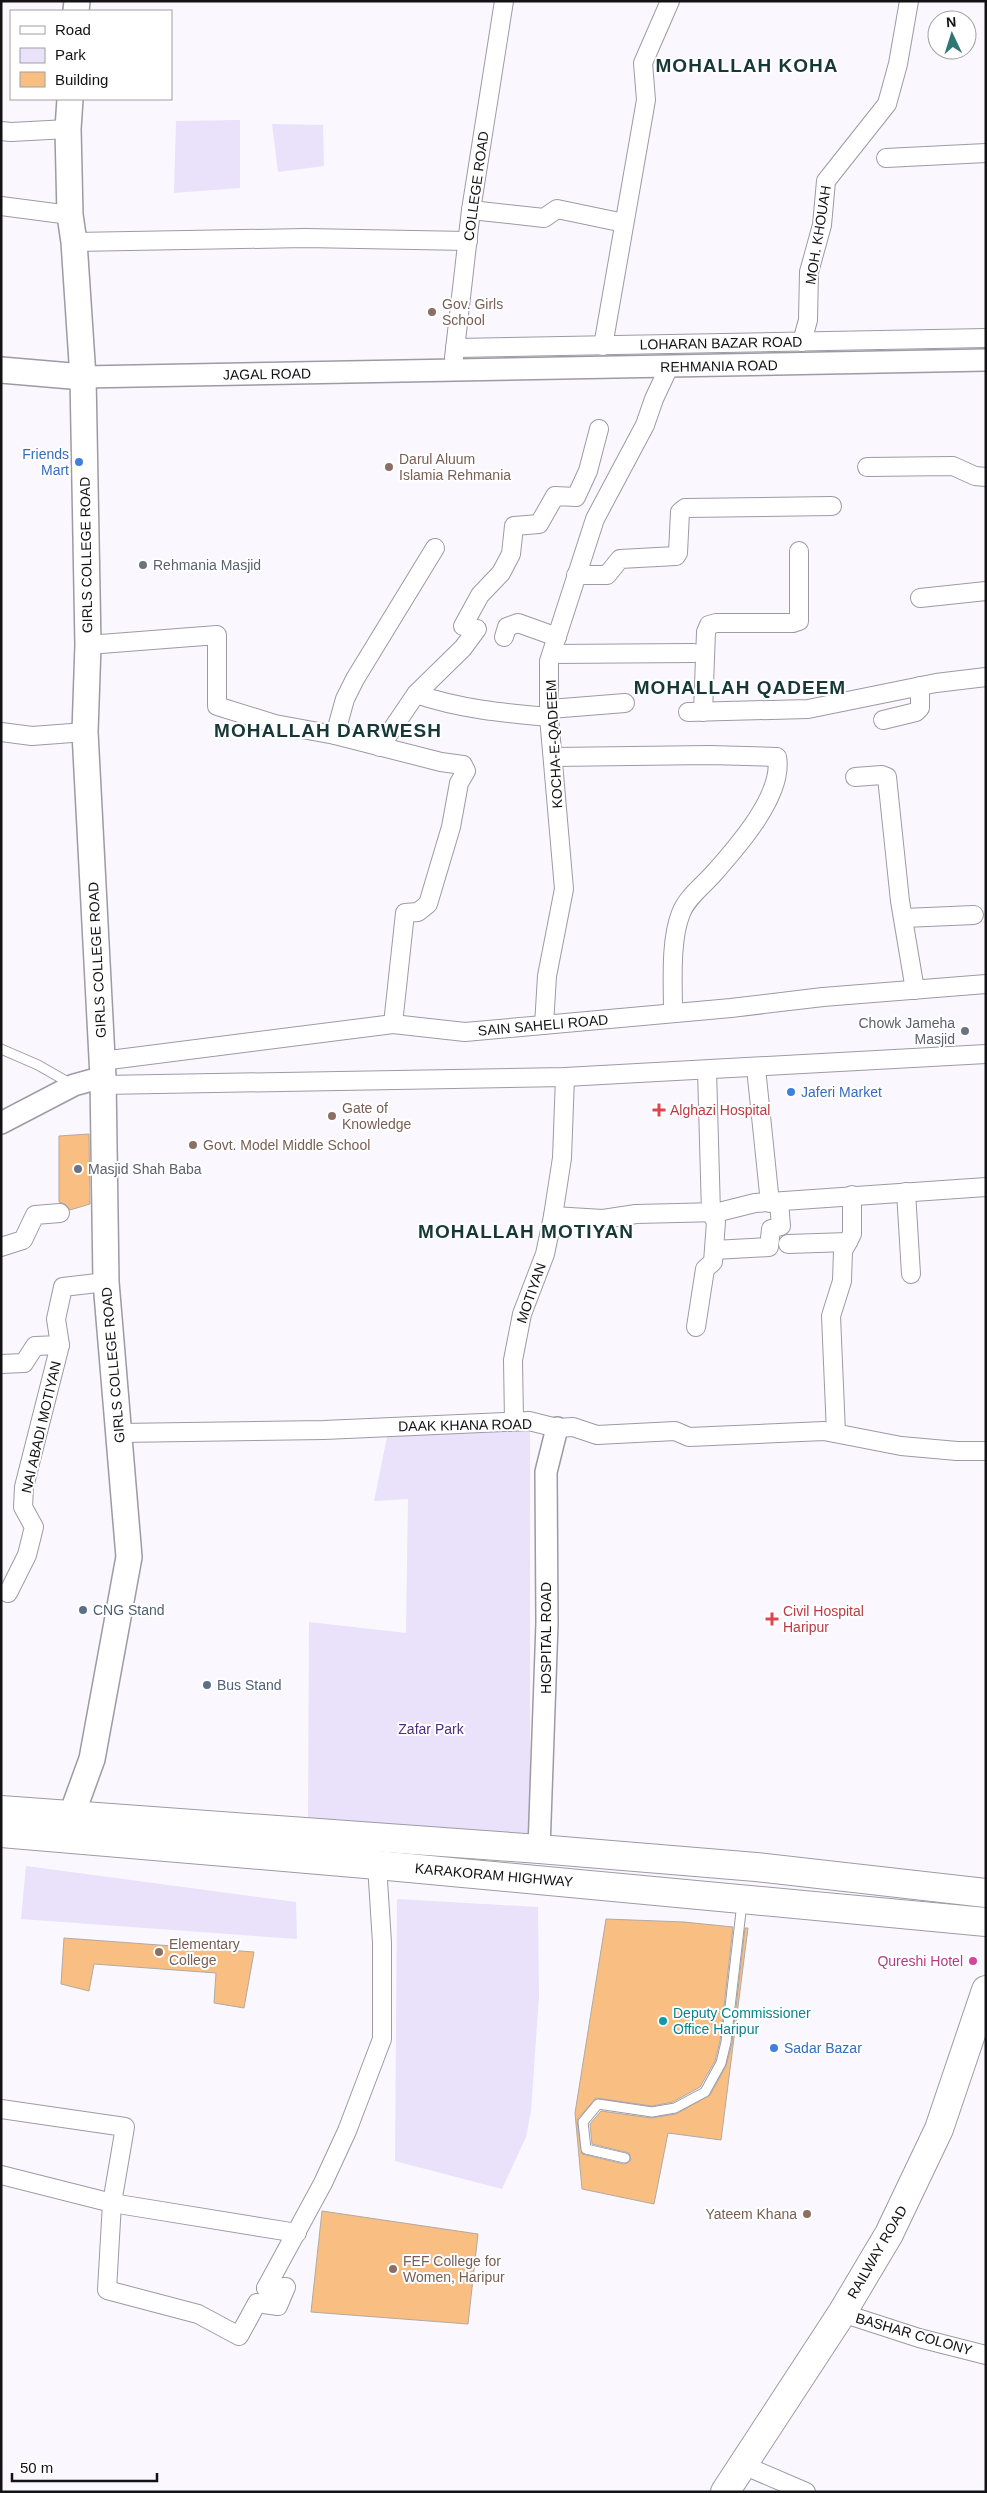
<svg xmlns="http://www.w3.org/2000/svg" width="987" height="2493" viewBox="0 0 987 2493" font-family="Helvetica,sans-serif">
  <style>
    .green { fill: #e9e2fa }
    .building { fill: #f9be82; stroke: #b1aaa3 }
    .lines { fill: none; stroke-linecap: round; stroke-linejoin: round }
    .service-casing { stroke: #9d9aa3; stroke-width: 11 }
    .minor-casing { stroke: #9d9aa3; stroke-width: 20 }
    .tertiary-casing { stroke: #9d9aa3; stroke-width: 24 }
    .secondary-casing { stroke: #9d9aa3; stroke-width: 28 }
    .trunk-casing { stroke: #9d9aa3; stroke-width: 30 }
    .service { stroke: #fff; stroke-width: 9 }
    .minor { stroke: #fff; stroke-width: 18 }
    .tertiary { stroke: #fff; stroke-width: 21 }
    .secondary { stroke: #fff; stroke-width: 25 }
    .trunk { stroke: #fff; stroke-width: 28 }
    .education-dot { fill: #8d6e63; stroke: #fff; stroke-width: 2 }
    .shop-dot { fill: #3f7fe0; stroke: #fff; stroke-width: 2 }
    .worship-dot { fill: #6b7280; stroke: #fff; stroke-width: 2 }
    .health-dot { fill: #e0444e; stroke: #fff; stroke-width: 2 }
    .service-dot { fill: #5c6f8a; stroke: #fff; stroke-width: 2 }
    .hotel-dot { fill: #d1479c; stroke: #fff; stroke-width: 2 }
    .culture-dot { fill: #0f9aa8; stroke: #fff; stroke-width: 2 }
    .labels { text-anchor: middle; stroke-width: 4; stroke-linejoin: round; paint-order: stroke }
    .street-label { font-size: 14px; fill: #131215; stroke: #fff }
    .education-label { font-size: 14px; fill: #785e54; stroke: #fff; text-anchor: start }
    .shop-label { font-size: 14px; fill: #366cbe; stroke: #fff; text-anchor: start }
    .worship-label { font-size: 14px; fill: #5b616d; stroke: #fff; text-anchor: start }
    .health-label { font-size: 14px; fill: #be3a42; stroke: #fff; text-anchor: start }
    .service-label { font-size: 14px; fill: #4e5e75; stroke: #fff; text-anchor: start }
    .park-label { font-size: 14px; fill: #4f2c7d; stroke: #fff }
    .hotel-label { font-size: 14px; fill: #b23c85; stroke: #fff; text-anchor: end }
    .culture-label { font-size: 14px; fill: #0d838f; stroke: #fff; text-anchor: start }
    .district-label { font-size: 19px; font-weight: bold; letter-spacing: 1px; fill: #163836; stroke: #fff }
  </style>
  <rect width="100%" height="100%" fill="#faf7ff"/>
  <g class="green">
    <polygon points="240,120 240,188 174,193 176,121"/>
    <polygon points="272,124 323,125 324,166 278,172"/>
    <polygon points="530,1423 530,1836 308,1818 309,1622 406,1633 408,1499 374,1501 389,1427"/>
    <polygon points="26,1866 296,1902 297,1939 21,1919"/>
    <polygon points="397,1899 538,1907 539,1996 531,2111 526,2137 502,2189 395,2161"/>
  </g>
  <g class="building">
    <polygon points="89,1134 90,1204 70,1210 65,1204 59,1202 59,1136"/>
    <polygon points="606,1919 684,1922 733,1927 720,2041 715,2061 700,2087 673,2102 652,2106 596,2098 577,2120 582,2154 624,2164 631,2160 629,2153 592,2144 590,2124 601,2111 651,2118 676,2114 710,2095 726,2066 732,2043 745,1928 748,1928 721,2140 668,2133 654,2204 582,2189 575,2113"/>
    <polygon points="64,1938 254,1952 244,2008 214,2003 216,1973 94,1964 89,1991 61,1984"/>
    <polygon points="322,2211 478,2234 468,2324 311,2312"/>
  </g>
  <g class="lines">
    <g class="service-casing">
      <g id="service">
        <polyline points="1,1049 38,1065 73,1085"/>
        <polyline points="625,2158 586,2149 583,2122 598,2104 652,2112 675,2108 705,2092 721,2063 726,2042 742,1903"/>
      </g>
    </g>
    <g class="minor-casing">
      <g id="minor">
        <polyline points="1,131 11,132 68,129"/>
        <polyline points="886,158 986,153"/>
        <polyline points="1,206 70,215"/>
        <polyline points="471,210 544,218 557,209 624,223"/>
        <polyline points="74,242 305,238 468,241"/>
        <polyline points="802,342 808,320 809,272 822,225 826,181 887,104 898,64 909,1"/>
        <polyline points="603,346 646,100 643,63 670,1"/>
        <polyline points="455,348 986,338"/>
        <polyline points="454,358 471,210 504,1"/>
        <polyline points="867,467 953,466 975,476 986,477"/>
        <polyline points="576,575 607,575 620,559 676,556 678,553 680,512 685,508 832,506"/>
        <polyline points="920,598 986,591"/>
        <polyline points="504,637 507,627 518,623 557,637"/>
        <polyline points="88,645 217,635 217,706 275,724 335,735 441,762 463,765 466,771 459,783 451,827 428,904 418,912 405,913 393,1024"/>
        <polyline points="552,654 694,653"/>
        <path d="M416 694C460 709 503 713 549 717"/>
        <polyline points="550,709 625,703"/>
        <polyline points="688,712 808,709 936,683 986,677"/>
        <polyline points="703,712 706,632 709,625 716,623 793,623 799,621 799,551"/>
        <polyline points="883,720 916,712 920,708 920,686"/>
        <polyline points="1,732 32,736 85,732"/>
        <polyline points="335,735 345,699 355,679 435,548"/>
        <polyline points="380,747 416,694 463,648 477,629 463,626 480,595 501,573 511,554 514,526 539,524 555,496 576,497 588,471 599,429"/>
        <path d="M554 757 709 755 777 757C784 794 738 846 715 872 704 885 687 897 681 913 670 940 673 983 673 1012"/>
        <polyline points="855,777 882,775 887,777 900,901 915,990"/>
        <polyline points="904,918 974,915"/>
        <polyline points="544,1025 547,976 564,889 549,717 549,661 595,519 645,425 654,399 669,367"/>
        <polyline points="102,1061 393,1024 465,1032 731,1008 823,997 986,984"/>
        <polyline points="756,1068 770,1203"/>
        <polyline points="103,1085 565,1077 986,1054"/>
        <polyline points="906,1192 911,1274"/>
        <polyline points="553,1216 603,1219 636,1214 719,1212 755,1203 986,1187"/>
        <polyline points="788,1244 848,1242"/>
        <polyline points="1,1247 23,1240 35,1215 60,1213"/>
        <polyline points="714,1250 769,1247 771,1229 781,1226 779,1202"/>
        <polyline points="696,1327 705,1269 713,1262 716,1222 711,1213 707,1070"/>
        <polyline points="1,1364 24,1363 35,1346 60,1345"/>
        <polyline points="514,1421 513,1360 522,1314 545,1254 553,1216 562,1158 565,1077"/>
        <polyline points="120,1433 324,1430 529,1421 557,1428 573,1427 597,1435 675,1431 689,1437 824,1431 901,1446 957,1451 986,1451"/>
        <polyline points="836,1433 831,1316 842,1281 843,1251 852,1234 852,1195"/>
        <polyline points="8,1593 27,1555 34,1527 23,1507 24,1487 60,1345 56,1319 63,1287 106,1282"/>
        <polyline points="1,2109 125,2127 112,2203 107,2290 198,2314 239,2336 257,2303 278,2306 286,2287 266,2288"/>
        <polyline points="1,2175 112,2203 297,2233"/>
        <polyline points="266,2288 323,2183 347,2131 382,2039 382,1943 377,1865"/>
        <polyline points="842,2313 919,2338 986,2355"/>
        <polyline points="743,2465 806,2492"/>
      </g>
    </g>
    <g class="tertiary-casing">
      <g id="tertiary">
        <polyline points="83,377 986,360"/>
        <polyline points="1,1123 74,1085 103,1077"/>
        <polyline points="539,1849 547,1623 546,1472 557,1428"/>
      </g>
    </g>
    <g class="secondary-casing">
      <g id="secondary">
        <polyline points="76,11 77,1"/>
        <polyline points="70,99 68,129 70,215 74,242 83,377 88,645 85,732 103,1077 106,1282 129,1557 92,1759 72,1814"/>
        <polyline points="1,370 83,377"/>
      </g>
    </g>
    <g class="trunk-casing">
      <g id="trunk">
        <polyline points="1,1810 539,1849 756,1867 986,1893"/>
        <polyline points="1,1833 377,1865 986,1922"/>
        <polyline points="725,2492 842,2313 889,2234 939,2129 986,1990"/>
      </g>
    </g>
    <use href="#service" class="service"/>
    <use href="#minor" class="minor"/>
    <use href="#tertiary" class="tertiary"/>
    <use href="#secondary" class="secondary"/>
    <use href="#trunk" class="trunk"/>
  </g>
  <g class="education-dot">
    <circle cx="432" cy="312" r="5"/>
    <circle cx="389" cy="467" r="5"/>
    <circle cx="332" cy="1116" r="5"/>
    <circle cx="193" cy="1145" r="5"/>
    <circle cx="159" cy="1952" r="5"/>
    <circle cx="807" cy="2214" r="5"/>
    <circle cx="393" cy="2269" r="5"/>
  </g>
  <g class="shop-dot">
    <circle cx="79" cy="462" r="5"/>
    <circle cx="791" cy="1092" r="5"/>
    <circle cx="774" cy="2048" r="5"/>
  </g>
  <g class="worship-dot">
    <circle cx="143" cy="565" r="5"/>
    <circle cx="965" cy="1031" r="5"/>
    <circle cx="78" cy="1169" r="5"/>
  </g>
  <g class="health-dot">
    <path d="M656.5 1102.5h5v5h5v5h-5v5h-5v-5h-5v-5h5z"/>
    <path d="M769.5 1611.5h5v5h5v5h-5v5h-5v-5h-5v-5h5z"/>
  </g>
  <g class="service-dot">
    <circle cx="83" cy="1610" r="5"/>
    <circle cx="207" cy="1685" r="5"/>
  </g>
  <circle class="hotel-dot" cx="973" cy="1961" r="5"/>
  <circle class="culture-dot" cx="663" cy="2021" r="5"/>
  <g class="labels">
    <g class="street-label">
      <text transform="translate(476 186) rotate(-82)" y="5">COLLEGE ROAD</text>
      <text transform="translate(818 235) rotate(-81)" y="5">MOH. KHOUAH</text>
      <text transform="translate(721 343) rotate(-1)" y="5">LOHARAN BAZAR ROAD</text>
      <text transform="translate(719 366) rotate(-1)" y="5">REHMANIA ROAD</text>
      <text transform="translate(267 374) rotate(-1)" y="5">JAGAL ROAD</text>
      <text transform="translate(86 555) rotate(-91)" y="5">GIRLS COLLEGE ROAD</text>
      <text transform="translate(554 744) rotate(-93)" y="5">KOCHA-E-QADEEM</text>
      <text transform="translate(97 960) rotate(-93)" y="5">GIRLS COLLEGE ROAD</text>
      <text transform="translate(543 1025) rotate(-5)" y="5">SAIN SAHELI ROAD</text>
      <text transform="translate(531 1293) rotate(-71)" y="5">MOTIYAN</text>
      <text transform="translate(113 1365) rotate(-95)" y="5">GIRLS COLLEGE ROAD</text>
      <text transform="translate(465 1425) rotate(-1)" y="5">DAAK KHANA ROAD</text>
      <text transform="translate(41 1427) rotate(-77)" y="5">NAI ABADI MOTIYAN</text>
      <text transform="translate(546 1638) rotate(-90)" y="5">HOSPITAL ROAD</text>
      <text transform="translate(494 1875) rotate(5)" y="5">KARAKORAM HIGHWAY</text>
      <text transform="translate(877 2252) rotate(-60)" y="5">RAILWAY ROAD</text>
      <text transform="translate(914 2334) rotate(16)" y="5">BASHAR COLONY</text>
    </g>
    <g class="education-label">
      <text x="442" y="309">Gov. Girls<tspan x="442" dy="16">School</tspan></text>
      <text x="399" y="464">Darul Aluum<tspan x="399" dy="16">Islamia Rehmania</tspan></text>
      <text x="342" y="1113">Gate of<tspan x="342" dy="16">Knowledge</tspan></text>
      <text x="203" y="1150">Govt. Model Middle School</text>
      <text x="169" y="1949">Elementary<tspan x="169" dy="16">College</tspan></text>
      <text x="797" y="2219" text-anchor="end">Yateem Khana</text>
      <text x="403" y="2266">FEF College for<tspan x="403" dy="16">Women, Haripur</tspan></text>
    </g>
    <g class="shop-label">
      <text x="69" y="459" text-anchor="end">Friends<tspan x="69" dy="16">Mart</tspan></text>
      <text x="801" y="1097">Jaferi Market</text>
      <text x="784" y="2053">Sadar Bazar</text>
    </g>
    <g class="worship-label">
      <text x="153" y="570">Rehmania Masjid</text>
      <text x="955" y="1028" text-anchor="end">Chowk Jameha<tspan x="955" dy="16">Masjid</tspan></text>
      <text x="88" y="1174">Masjid Shah Baba</text>
    </g>
    <g class="health-label">
      <text x="670" y="1115">Alghazi Hospital</text>
      <text x="783" y="1616">Civil Hospital<tspan x="783" dy="16">Haripur</tspan></text>
    </g>
    <g class="service-label">
      <text x="93" y="1615">CNG Stand</text>
      <text x="217" y="1690">Bus Stand</text>
    </g>
    <g class="park-label">
      <text x="431" y="1734">Zafar Park</text>
    </g>
    <g class="hotel-label">
      <text x="963" y="1966">Qureshi Hotel</text>
    </g>
    <g class="culture-label">
      <text x="673" y="2018">Deputy Commissioner<tspan x="673" dy="16">Office Haripur</tspan></text>
    </g>
    <g class="district-label">
      <text x="747" y="72">MOHALLAH KOHA</text>
      <text x="740" y="694">MOHALLAH QADEEM</text>
      <text x="328" y="737">MOHALLAH DARWESH</text>
      <text x="526" y="1238">MOHALLAH MOTIYAN</text>
    </g>
  </g>
  <rect width="987" height="2493" fill="none" stroke="#131215" stroke-width="5"/>
  <rect x="10" y="10" width="162" height="90" fill="#ffffff" stroke="#a1a0a1"/>
  <rect x="20" y="26" width="25" height="8" fill="#ffffff" stroke="#a1a0a1"/>
  <text x="55" y="35" font-size="15" fill="#131215">Road</text>
  <rect x="20" y="48" width="25" height="15" fill="#e9e2fa" stroke="#a1a0a1"/>
  <text x="55" y="60" font-size="15" fill="#131215">Park</text>
  <rect x="20" y="72" width="25" height="15" fill="#f9be82" stroke="#a1a0a1"/>
  <text x="55" y="85" font-size="15" fill="#131215">Building</text>
  <g transform="translate(952 35) rotate(356)"><circle r="24" fill="#ffffff" stroke="#a1a0a1"/>
  <path d="M0-4L9 19L0 12L-9 19Z" fill="#2e7773"/>
  <text y="-8" font-size="14" font-weight="bold" text-anchor="middle" fill="#131215">N</text>
  </g>
  <path d="M12 2473v8h145v-8" fill="none" stroke="#131215" stroke-width="2.5"/>
  <text x="20" y="2473" font-size="15" fill="#131215" stroke="#ffffff" stroke-width="4" paint-order="stroke">50 m</text>
</svg>
